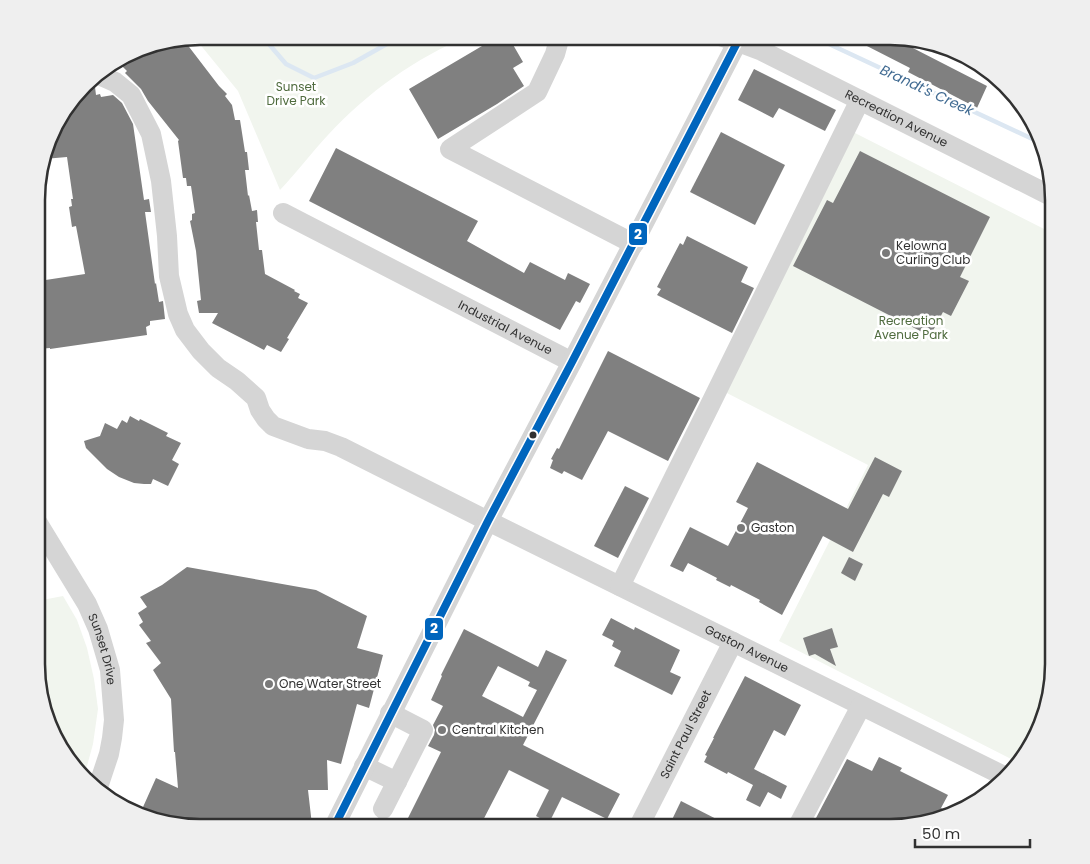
<svg xmlns="http://www.w3.org/2000/svg" width="1090" height="864" viewBox="0 0 1090 864" font-family="Poppins,sans-serif">
  <style>
    .green { fill: #f1f5ee }
    .lines { fill: none; stroke-linecap: round; stroke-linejoin: round }
    .stream { stroke: #dce7f2; stroke-width: 4.5 }
    .building { fill: #808080; fill-rule: evenodd }
    .minor { stroke: #d5d5d5; stroke-width: 20 }
    .bus-1-casing { stroke: #fff; stroke-width: 11 }
    .bus-1 { stroke: #0065bd; stroke-width: 8 }
    .poi-dot { fill: #797979; stroke: #fff; stroke-width: 2 }
    .bus-dot { fill: #313131; stroke: #fff; stroke-width: 2 }
    .labels { text-anchor: middle; stroke-width: 5; stroke-linejoin: round; paint-order: stroke }
    .park-label { font-size: 12px; fill: #506c3f; stroke: #fff }
    .street-label { font-size: 12px; fill: #313131; stroke: #fff }
    .poi-label { font-size: 12px; fill: #313131; stroke: #fff; text-anchor: start }
    .water-label { font-size: 14px; font-style: italic; fill: #416b92; stroke: #fff }
    .rim { fill: none; stroke: #313131; stroke-width: 2.5 }
    .line-badge { stroke: #fff; stroke-width: 2 }
    .badge-label { font-size: 14px; text-anchor: middle; font-weight: bold; fill: #fff }
  </style>
  <rect width="100%" height="100%" fill="#fff"/>
  <g class="green">
    <path d="M200 36H276L280 41 333 46 351 36H469C415 58 368 92 328 135 312 152 297 172 280 190L238 91 194 37Z"/>
    <polygon points="853,132 1054,234 1053,675 1041,727 1019,763 779,641 868,465 721,390"/>
    <polygon points="63,596 77,620 87,648 94,679 98,709 93,744 84,777 53,736 37,675 37,601"/>
  </g>
  <g class="lines">
    <g class="stream">
      <polyline points="262,36 286,64 314,78 353,63 401,36"/>
      <polyline points="814,37 1041,143"/>
    </g>
  </g>
  <g class="building">
    <polygon points="499,36 508,36 523,62 513,68 524,86 497,104 438,139 409,89"/>
    <polygon points="867,37 901,37 911,39 908,44 910,44 909,46 987,86 977,108 908,72 910,68 863,44"/>
    <polygon points="183,39 219,86 227,94 225,96 232,105 235,120 240,120 245,152 247,152 249,170 245,170 248,196 249,195 252,211 257,210 258,222 256,222 259,250 262,250 265,274 295,290 294,291 300,294 298,298 308,303 287,338 289,339 281,352 267,345 264,350 212,323 218,313 199,313 197,301 201,300 196,251 190,221 192,220 192,214 195,213 191,186 187,186 186,178 183,178 178,141 179,140 148,101 141,89 125,73 127,71 122,66 126,63 123,59 147,45"/>
    <polygon points="754,69 836,110 825,131 779,108 773,118 738,100"/>
    <polygon points="95,87 96,95 100,94 101,97 113,95 122,103 133,124 144,200 149,199 151,212 145,212 155,284 156,283 159,302 163,301 165,319 150,321 150,325 146,327 147,335 50,349 50,348 37,349 37,283 39,281 85,274 76,226 72,227 69,207 72,206 71,199 73,199 67,157 44,159 58,118 82,89"/>
    <polygon points="721,132 785,165 755,225 690,192"/>
    <polygon points="336,148 478,221 467,241 524,273 530,262 565,280 568,273 590,284 580,303 576,301 560,330 309,201"/>
    <polygon points="860,151 990,217 960,277 969,281 951,316 943,312 930,336 793,266 827,200 833,203"/>
    <polygon points="687,236 748,267 741,282 754,288 732,333 657,295 661,289 657,287 680,243 683,245"/>
    <polygon points="608,351 700,398 668,461 608,431 582,480 564,471 562,474 550,468 553,460 551,459 557,448 559,449"/>
    <polygon points="130,416 139,421 140,419 168,433 166,436 181,443 172,460 179,464 168,486 153,479 151,484 144,484 134,483 119,477 107,469 86,448 84,441 100,436 105,423 117,429 122,420 127,423"/>
    <polygon points="875,457 902,471 889,497 883,494 853,552 823,536 782,615 759,602 760,600 731,585 730,587 716,580 717,578 688,563 683,572 670,566 690,527 728,546 748,508 736,502 757,462 848,509"/>
    <polygon points="625,486 649,498 618,558 594,546"/>
    <polygon points="849,557 863,564 855,581 841,573"/>
    <polygon points="187,567 316,590 367,616 357,648 383,655 369,708 357,704 341,764 327,760 328,790 308,790 312,825 292,826 292,827 189,827 139,816 156,778 178,788 175,752 174,752 171,699 153,670 161,663 146,643 151,641 139,625 143,622 138,613 147,607 140,597 162,585"/>
    <polygon points="611,618 634,630 635,627 680,650 670,672 681,677 672,695 614,666 621,651 612,646 614,641 602,635"/>
    <polygon points="832,628 838,647 830,649 836,666 815,654 809,656 803,638"/>
    <path d="M464 629 538 667 546 650 567 660 523 745 620 794 607 819 562 797 549 823 536 816 549 790 509 770 479 828H427L408 818 441 752 428 746 434 735 435 730 433 725 443 706 431 700 442 676 441 675ZM498 666 530 682 528 686 537 690 523 717 482 696Z"/>
    <polygon points="745,676 801,705 785,736 774,730 754,769 787,786 781,799 768,792 760,807 746,800 753,785 728,772 727,774 704,762 707,756 705,755 714,738 713,738"/>
    <polygon points="879,757 902,768 900,771 948,795 941,808 954,814 890,828 821,828 824,822 816,818 847,759 872,771"/>
    <polygon points="681,801 734,828 668,828"/>
  </g>
  <g class="lines">
    <g class="minor">
      <polyline points="560,36 555,54 537,92 450,149 634,244"/>
      <path id="s1" d="M720 36 738 42 762 51 1053 197"/>
      <path id="s2" d="M97 74 115 82 131 95 151 134 161 181 167 236 169 276 178 314 185 330 201 351 218 368 237 381 256 398 260 410 266 419 273 426 308 439 325 441 341 447 488 521 1006 777"/>
      <path id="s3" d="M283 213 572 362"/>
      <path id="s4" d="M37 522 87 604 98 629 110 670 114 720 112 738 109 754 97 790"/>
      <polyline points="620,586 709,407 860,100"/>
      <polyline points="364,766 397,782"/>
      <polyline points="383,809 423,730 390,713"/>
      <polyline points="334,827 488,521 572,362 740,37"/>
      <path id="s5" d="M638 828 733 642"/>
      <polyline points="797,828 861,706"/>
    </g>
    <g class="bus-1-casing">
      <polyline id="bus-1" points="334,827 488,521 572,362 740,37"/>
    </g>
    <use href="#bus-1" class="bus-1"/>
  </g>
  <g class="poi-dot">
    <circle cx="886" cy="253" r="5"/>
    <circle cx="741" cy="528" r="5"/>
    <circle cx="269" cy="684" r="5"/>
    <circle cx="442" cy="730" r="5"/>
  </g>
  <circle class="bus-dot" cx="533" cy="435" r="4.5"/>
  <g class="labels">
    <g class="park-label">
      <text x="296" y="91">Sunset<tspan x="296" dy="14">Drive Park</tspan></text>
      <text x="911" y="325">Recreation<tspan x="911" dy="14">Avenue Park</tspan></text>
    </g>
    <g class="street-label">
      <text dy="4" stroke="none"><textPath href="#s1" startOffset="195">Recreation Avenue</textPath></text>
      <text dy="4" stroke="none"><textPath href="#s3" startOffset="250">Industrial Avenue</textPath></text>
      <text dy="4" stroke="none"><textPath href="#s2" startOffset="941">Gaston Avenue</textPath></text>
      <text dy="4" stroke="none"><textPath href="#s4" startOffset="144">Sunset Drive</textPath></text>
      <text dy="4" stroke="none"><textPath href="#s5" startOffset="105">Saint Paul Street</textPath></text>
    </g>
    <g class="poi-label">
      <text x="896" y="250">Kelowna<tspan x="896" dy="14">Curling Club</tspan></text>
      <text x="751" y="532">Gaston</text>
      <text x="279" y="688">One Water Street</text>
      <text x="452" y="734">Central Kitchen</text>
    </g>
    <g class="water-label">
      <text transform="translate(927 90) rotate(25)" y="5">Brandt's Creek</text>
    </g>
  </g>
  <path d="M0 0H1090V864H0ZM200 45H890A155 155 0 0 1 1045 200V664A155 155 0 0 1 890 819H200A155 155 0 0 1 45 664V200A155 155 0 0 1 200 45Z" fill="#efefef" fill-rule="evenodd"/>
  <path class="rim" d="M200 45H890A155 155 0 0 1 1045 200V664A155 155 0 0 1 890 819H200A155 155 0 0 1 45 664V200A155 155 0 0 1 200 45Z"/>
  <g class="line-badge">
    <rect x="628" y="222" width="20" height="24" rx="5" fill="#0065bd"/>
    <rect x="424" y="617" width="20" height="24" rx="5" fill="#0065bd"/>
  </g>
  <g class="badge-label">
    <text x="638" y="239">2</text>
    <text x="434" y="633">2</text>
  </g>
  <path d="M915 839v8h115v-8" fill="none" stroke="#313131" stroke-width="2.5"/>
  <text x="922" y="839" font-size="15" fill="#313131" stroke="#ffffff" stroke-width="4" paint-order="stroke">50 m</text>
</svg>
